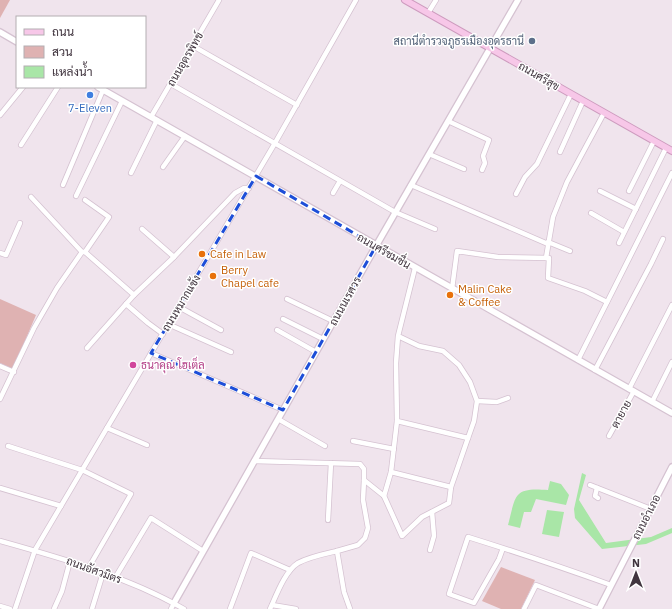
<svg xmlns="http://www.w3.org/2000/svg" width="672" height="609" viewBox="0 0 672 609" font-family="'IBM Plex Sans',Sarabun,sans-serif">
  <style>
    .green { fill: #dfb2b2 }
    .water { fill: #a9e6a7 }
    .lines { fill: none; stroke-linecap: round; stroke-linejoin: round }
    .minor-casing { stroke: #d5c2d1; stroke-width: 6 }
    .tertiary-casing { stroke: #d5c2d1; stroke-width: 8 }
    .secondary-casing { stroke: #cd9bbe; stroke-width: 8 }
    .minor { stroke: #fff; stroke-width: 4.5 }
    .tertiary { stroke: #fff; stroke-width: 5.5 }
    .secondary { stroke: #f7c7e8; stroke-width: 6 }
    .marked { fill: none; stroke: #1d4ed8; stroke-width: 3; stroke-dasharray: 8 5; stroke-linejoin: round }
    .service-dot { fill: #5c6f8a; stroke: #fff; stroke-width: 1.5 }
    .shop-dot { fill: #3f7fe0; stroke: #fff; stroke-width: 1.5 }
    .food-dot { fill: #e8710a; stroke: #fff; stroke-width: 1.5 }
    .hotel-dot { fill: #d1479c; stroke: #fff; stroke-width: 1.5 }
    .labels { text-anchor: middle; stroke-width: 3; stroke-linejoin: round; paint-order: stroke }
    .service-label { font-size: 11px; fill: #4e5e75; stroke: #fff; text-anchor: end }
    .street-label { font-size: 11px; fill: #41353f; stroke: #fff }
    .shop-label { font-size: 11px; fill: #366cbe; stroke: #fff }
    .food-label { font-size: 11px; fill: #c56008; stroke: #fff; text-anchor: start }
    .hotel-label { font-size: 11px; fill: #b23c85; stroke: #fff; text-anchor: start }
  </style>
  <rect width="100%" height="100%" fill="#f0e4ed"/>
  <g class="green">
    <polygon points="0,0 10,0 0,18"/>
    <polygon points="0,299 36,315 13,369 0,363"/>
    <polygon points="501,567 535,580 521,609 501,609 482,601"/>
  </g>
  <g class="water">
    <polygon points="582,473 586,475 579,500 606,543 651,537 672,528 672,533 646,544 602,549 575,518 574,509"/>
    <path d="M550 481 561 484 569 495 566 505 536 499 531 512H524L520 528 508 525C516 495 513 487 548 490Z"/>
    <polygon points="547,510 564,512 559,537 542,534"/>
  </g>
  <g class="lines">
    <g class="minor-casing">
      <g id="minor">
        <polyline points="428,13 436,0"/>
        <polyline points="193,46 297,105"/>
        <polyline points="171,84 395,212 435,229"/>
        <polyline points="0,115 23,87"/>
        <polyline points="151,117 219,0"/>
        <polyline points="448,121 489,140 483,156 485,163 482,170"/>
        <polyline points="21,145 58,87"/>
        <polyline points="560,152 583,101"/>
        <polyline points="429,154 464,169"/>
        <polyline points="163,167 185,136"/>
        <polyline points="131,173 157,120"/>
        <polyline points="63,185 103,90"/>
        <polyline points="411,185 548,244"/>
        <polyline points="600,191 636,209"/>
        <polyline points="629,191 654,141"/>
        <polyline points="333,193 340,181"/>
        <polyline points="516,194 525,177 537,164 571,94"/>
        <polyline points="76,196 122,101"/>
        <polyline points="31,197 82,252"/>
        <polyline points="591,213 624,232"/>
        <polyline points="142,229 174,257"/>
        <polyline points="548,242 570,251"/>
        <polyline points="619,243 666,148"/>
        <polyline points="85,252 109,217 85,200"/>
        <polyline points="0,253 6,255 20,223"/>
        <polyline points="546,258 553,217 567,182 604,113"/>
        <polyline points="452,289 457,251 498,257 549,258 548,278 585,291 607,302"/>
        <polyline points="287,299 333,321"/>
        <polyline points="126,304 148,323 163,334"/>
        <polyline points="179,307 221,330"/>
        <polyline points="283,319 323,339"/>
        <polyline points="168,324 231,352"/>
        <polyline points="277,330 316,352"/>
        <polyline points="398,336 419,346 443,351 459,365 470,382 477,401 474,421 468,438 397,421 396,363 398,336 415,268"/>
        <polyline points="87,348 134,295 174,257 235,193 244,188 249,188"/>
        <polyline points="151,353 283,410"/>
        <polyline points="578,360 672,173"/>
        <polyline points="0,366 14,372"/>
        <polyline points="595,370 651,264 663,239"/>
        <polyline points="629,389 672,305"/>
        <polyline points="0,399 34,328 57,288 82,252 85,252 134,295"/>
        <polyline points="477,401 497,402 508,398"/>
        <polyline points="652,402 672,362"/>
        <polyline points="278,419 325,446"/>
        <polyline points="397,421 391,472 451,487"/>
        <polyline points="107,428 147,445"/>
        <polyline points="609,436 634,391"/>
        <polyline points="353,441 394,449"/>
        <polyline points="8,446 82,470 131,494 89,567"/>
        <polyline points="254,461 360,464 364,469 364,480 384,496 402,536 422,517 449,503 451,487 468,438"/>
        <polyline points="590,485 651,509"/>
        <polyline points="0,488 61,506"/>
        <polyline points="597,488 595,496 598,498"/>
        <polyline points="384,496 391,472"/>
        <polyline points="328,520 331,463"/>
        <path d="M0 541C61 558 128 577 184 609"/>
        <path d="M503 548 499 559 474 603 449 594 468 537C516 552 564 568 611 585"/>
        <polyline points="430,550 434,536 432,512"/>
        <polyline points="115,578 151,518 203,551"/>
        <polyline points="272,605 296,609"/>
        <polyline points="0,606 10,609"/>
        <polyline points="15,609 35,550 275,143 356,0"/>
        <polyline points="54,609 62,591 70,561"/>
        <polyline points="92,609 103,573"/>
        <polyline points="171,609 174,603"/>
        <polyline points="230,609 251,553 290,570"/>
        <path d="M270 609C276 596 285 571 298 563 309 557 324 554 337 551"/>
        <polyline points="350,609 344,592 337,551 358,545 365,538 368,528 363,500 364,480"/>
        <polyline points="524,609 536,585 599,609"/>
      </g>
    </g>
    <g class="tertiary-casing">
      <g id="tertiary">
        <polyline points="0,32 17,42"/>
        <polyline points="98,87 672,413"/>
        <polyline points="174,603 376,246 518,0"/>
        <polyline points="599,609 672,467"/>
      </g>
    </g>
    <g class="secondary-casing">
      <polyline id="secondary" points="405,0 672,151"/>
    </g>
    <use href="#minor" class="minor"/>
    <use href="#tertiary" class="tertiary"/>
    <use href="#secondary" class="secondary"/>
  </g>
  <path class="marked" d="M256 176 376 246 283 410 151 353Z"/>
  <circle class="service-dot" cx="532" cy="41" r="4"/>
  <circle class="shop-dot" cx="90" cy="95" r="4"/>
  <g class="food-dot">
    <circle cx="202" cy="254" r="4"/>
    <circle cx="213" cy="276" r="4"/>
    <circle cx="450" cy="295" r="4"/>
  </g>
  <circle class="hotel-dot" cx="133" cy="365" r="4"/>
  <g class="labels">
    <g class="service-label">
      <text x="524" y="45">สถานีตำรวจภูธรเมืองอุดรธานี</text>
    </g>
    <g class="street-label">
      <text transform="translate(185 59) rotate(-60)" y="4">ถนนอุดรพิทข์</text>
      <text transform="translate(539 76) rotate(30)" y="4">ถนนศรีสุข</text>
      <text transform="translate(384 251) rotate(30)" y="4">ถนนศรีชมชื่น</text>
      <text transform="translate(345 301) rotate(-61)" y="4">ถนนนเรศวร</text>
      <text transform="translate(181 303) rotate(-59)" y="4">ถนนหมากแข้ง</text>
      <text transform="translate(621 414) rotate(-61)" y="4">ตายาย</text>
      <text transform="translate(646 517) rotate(-63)" y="4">ถนนอำเภอ</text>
      <text transform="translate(94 570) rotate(20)" y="4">ถนนอัศวมิตร</text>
    </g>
    <g class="shop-label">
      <text x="90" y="112">7-Eleven</text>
    </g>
    <g class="food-label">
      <text x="210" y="258">Cafe in Law</text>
      <text x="221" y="274">Berry<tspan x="221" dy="13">Chapel cafe</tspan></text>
      <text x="458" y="293">Malin Cake<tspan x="458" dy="13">&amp; Coffee</tspan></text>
    </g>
    <g class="hotel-label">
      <text x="141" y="369">ธนาคุณ โฮเต็ล</text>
    </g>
  </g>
  <rect x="16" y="16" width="130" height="72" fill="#ffffff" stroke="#b3aeb2"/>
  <rect x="24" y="29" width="20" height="6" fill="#f7c7e8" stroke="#b3aeb2"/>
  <text x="52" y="36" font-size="12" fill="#41353f">ถนน</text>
  <rect x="24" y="46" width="20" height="12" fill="#dfb2b2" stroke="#b3aeb2"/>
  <text x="52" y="56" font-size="12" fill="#41353f">สวน</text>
  <rect x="24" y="66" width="20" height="12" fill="#a9e6a7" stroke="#b3aeb2"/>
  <text x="52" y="76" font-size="12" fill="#41353f">แหล่งน้ำ</text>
  <g transform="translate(636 573)" stroke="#ffffff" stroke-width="3" paint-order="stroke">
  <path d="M0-3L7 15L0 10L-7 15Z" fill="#41353f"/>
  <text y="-6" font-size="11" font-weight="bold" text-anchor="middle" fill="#41353f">N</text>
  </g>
</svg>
